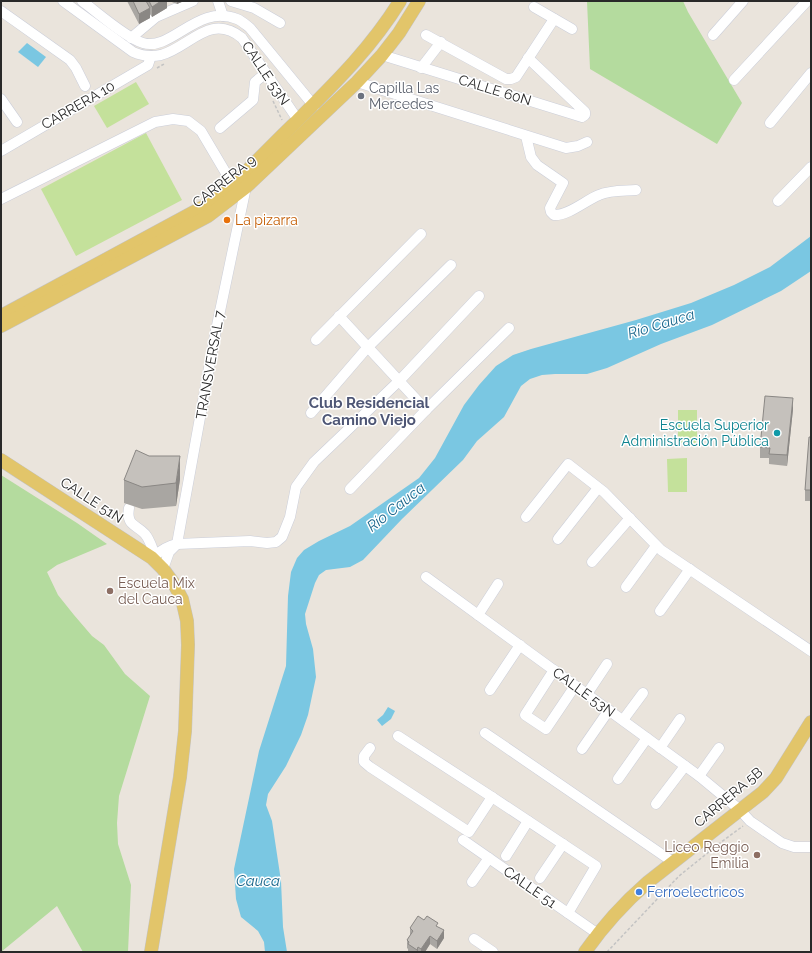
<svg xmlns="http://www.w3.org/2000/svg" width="812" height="953" viewBox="0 0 812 953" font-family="Raleway,sans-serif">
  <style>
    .green { fill: #b4db9e }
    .pitch { fill: #c4e19b }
    .water { fill: #7ac7e2 }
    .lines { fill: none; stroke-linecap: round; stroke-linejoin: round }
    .minor-casing { stroke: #cbced9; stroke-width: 11 }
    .major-casing { stroke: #c3c3c3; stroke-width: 14 }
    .path { stroke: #c3c3c3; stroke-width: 1.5; stroke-dasharray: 3 2; stroke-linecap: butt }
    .minor { stroke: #fff; stroke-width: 10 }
    .major { stroke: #e2c56a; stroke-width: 13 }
    .wall { fill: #a9a6a2 }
    .shaded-wall { fill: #8a8784 }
    .building { fill: #c5c1bc; stroke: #8a8784 }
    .worship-dot { fill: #6b7280; stroke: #fff; stroke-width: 1.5 }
    .food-dot { fill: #e8710a; stroke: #fff; stroke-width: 1.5 }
    .culture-dot { fill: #0f9aa8; stroke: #fff; stroke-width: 1.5 }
    .education-dot { fill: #8d6e63; stroke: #fff; stroke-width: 1.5 }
    .shop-dot { fill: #3f7fe0; stroke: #fff; stroke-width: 1.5 }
    .labels { text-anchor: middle; stroke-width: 3; stroke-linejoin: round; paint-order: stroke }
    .street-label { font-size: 14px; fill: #292929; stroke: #fff }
    .worship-label { font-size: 14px; fill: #5b616d; stroke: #fff; text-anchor: start }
    .food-label { font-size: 14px; fill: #c56008; stroke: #fff; text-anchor: start }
    .culture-label { font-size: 14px; fill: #0d838f; stroke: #fff; text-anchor: end }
    .education-label { font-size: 14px; fill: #785e54; stroke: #fff; text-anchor: start }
    .shop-label { font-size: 14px; fill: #366cbe; stroke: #fff; text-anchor: start }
    .water-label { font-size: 15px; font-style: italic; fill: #1b668b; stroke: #fff }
    .neighbourhood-label { font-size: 15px; font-weight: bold; fill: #4e5675; stroke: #fff }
  </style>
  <rect width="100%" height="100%" fill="#eae4dc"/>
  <g class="green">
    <polygon points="587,1 683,1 688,12 742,103 717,144 590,69"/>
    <polygon points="1,475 77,523 107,544 57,565 47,572 58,595 74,615 92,636 104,645 125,674 150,696 119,796 117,823 118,844 131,885 128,952 83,952 57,906 1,952"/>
  </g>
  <g class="pitch">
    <polygon points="136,82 149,104 107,128 94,106"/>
    <polygon points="146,133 182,200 76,256 41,189"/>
    <rect x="678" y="410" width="19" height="33"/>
    <polygon points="687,458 687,492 668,492 667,459"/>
  </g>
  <g class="water">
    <polygon points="27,43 46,57 38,67 18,52"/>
    <polygon points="811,236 811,271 781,291 712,325 661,344 607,368 587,374 555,374 542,375 530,379 521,386 504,417 477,441 463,460 402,519 363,560 350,567 326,570 319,575 315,583 305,614 306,624 313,649 316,677 308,715 301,735 286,766 268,794 266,805 272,821 281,881 283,927 287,952 265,952 264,942 258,931 241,917 236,899 234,869 259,751 286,666 288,596 291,572 297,558 304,550 319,541 350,526 419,478 435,458 464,405 479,385 496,366 513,355 531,349 636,320 691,303 734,285 770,267"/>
    <polygon points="388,707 395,711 391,719 382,726 377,720 383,715"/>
  </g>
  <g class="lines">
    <g class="minor-casing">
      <g id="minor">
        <path d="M63 1 133 52C142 56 151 57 161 55 190 47 210 12 242 38L298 120"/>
        <path d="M82 1C97 12 126 38 143 43 171 52 198 3 237 19 242 21 246 25 250 28L314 106"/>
        <polyline points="218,1 223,16"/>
        <polyline points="231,1 254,8 280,23"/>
        <polyline points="534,7 572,29"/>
        <polyline points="1,11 70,60 76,68 85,86"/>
        <polyline points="426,35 506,79 511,79 516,77 554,19"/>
        <polyline points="713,35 743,1"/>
        <polyline points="131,38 156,17 193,1"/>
        <polyline points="382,55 582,117 585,115 585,112 528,58"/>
        <polyline points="421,68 441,42"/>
        <polyline points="734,80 807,1"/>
        <polyline points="357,82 566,148 578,146 587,142"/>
        <polyline points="1,99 17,122"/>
        <polyline points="770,123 811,73"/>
        <polyline points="220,128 253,100 255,82 266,73"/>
        <path d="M526 136 531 157 537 165 563 183 550 208 551 212 554 215C568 216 586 200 599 195 610 190 624 191 636 190"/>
        <polyline points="1,151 148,65 151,56"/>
        <polyline points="1,199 155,122 173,119 188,121 201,131 233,185"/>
        <polyline points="778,201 811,167"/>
        <polyline points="339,316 426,410"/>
        <polyline points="316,340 421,234"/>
        <polyline points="311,413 367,348 451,265"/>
        <polyline points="350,489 426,410 509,328"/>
        <path d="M129 508C126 526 136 524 145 534 150 540 152 548 155 555"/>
        <polyline points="526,517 568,464 604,492 661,550 811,651"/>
        <polyline points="558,539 598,488"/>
        <polyline points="177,544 215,335 246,187"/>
        <path d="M152 558C160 551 167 546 177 544L250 541 267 543 276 542 282 537 290 517 296 487 314 462 400 380 479 296"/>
        <polyline points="592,562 630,518"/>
        <polyline points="163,569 169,552 177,544"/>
        <polyline points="426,577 699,776 740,810 750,821 782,843 794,847 811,847"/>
        <polyline points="626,587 656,546"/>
        <polyline points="660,611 690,569"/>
        <polyline points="478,615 498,584"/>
        <polyline points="554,670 525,715 546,729 575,686"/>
        <polyline points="490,690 520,645"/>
        <polyline points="587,694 607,664"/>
        <polyline points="623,720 643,693"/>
        <polyline points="485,733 673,862"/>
        <polyline points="398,736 492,797 596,866 568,913"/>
        <polyline points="370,748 364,756 364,762 370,767 469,832 492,797"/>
        <polyline points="660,748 680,719"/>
        <polyline points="582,749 609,710"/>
        <polyline points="699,776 719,748"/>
        <polyline points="618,779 647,738"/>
        <polyline points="656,804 685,766"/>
        <polyline points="463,840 598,934"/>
        <polyline points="506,856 528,821"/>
        <polyline points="540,878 563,844"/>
        <polyline points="472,882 489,858"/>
        <polyline points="474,939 493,952"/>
      </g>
    </g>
    <g class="major-casing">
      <g id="major">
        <path d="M1 316 205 206 233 185C254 164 275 142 296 122 335 83 371 48 400 1"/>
        <polyline points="1,326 208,216 246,187 357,82 382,55 399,33 419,1"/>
        <polyline points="1,460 152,558 163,569 174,584 182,599 187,621 188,645 185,731 180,777 151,952"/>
        <path d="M585 952C603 926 624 903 648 882L763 792 776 778 811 722"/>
      </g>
    </g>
    <g class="path">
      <polyline points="157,68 164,64"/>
      <polyline points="273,101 282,120"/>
      <polyline points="607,952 679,876 720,843 743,826"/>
    </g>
    <use href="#minor" class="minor"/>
    <use href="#major" class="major"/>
  </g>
  <g class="wall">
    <polygon points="127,1 167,1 167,8 152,17 150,14 150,18 139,24"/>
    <polygon points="169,1 184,1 177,4"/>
    <polygon points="793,409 787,466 769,464 769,458 760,458 760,447"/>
    <polygon points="811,437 811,501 805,501 805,490"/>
    <polygon points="180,479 176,506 142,509 124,503 124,480"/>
    <polygon points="438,927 444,938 437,949 430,944 425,952 408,952 408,949 407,948 407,940 410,936 410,928"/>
  </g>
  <g class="shaded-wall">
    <polygon points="161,1 167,1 167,8 152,17 152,7"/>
    <polygon points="177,1 184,1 177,4"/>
    <polygon points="150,8 150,18 139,24 139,14"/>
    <polygon points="793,398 793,409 787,466 787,455"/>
    <polygon points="180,456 180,479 176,506 176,483"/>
    <polygon points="444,930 444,938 437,949 437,941"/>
    <polygon points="430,936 430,944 425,952 421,952 421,949"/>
    <polygon points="418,947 418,952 417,952 417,950"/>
  </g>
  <g class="building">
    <polygon points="133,1 146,1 150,8 139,14"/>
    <polygon points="149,1 161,1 152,7"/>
    <polygon points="765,396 793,398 787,455 769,454 770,448 760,447"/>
    <polygon points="809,437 811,437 811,490 805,490"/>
    <polygon points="136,450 149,456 180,456 176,483 142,487 124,480"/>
    <polygon points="418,916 424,920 427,916 438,923 436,926 444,930 437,941 430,936 421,949 418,947 417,950 408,944 409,942 407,940 413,931 410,928"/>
  </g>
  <circle class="worship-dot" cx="361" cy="96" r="4"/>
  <circle class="food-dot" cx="227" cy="220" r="4"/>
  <circle class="culture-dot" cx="777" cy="433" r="4"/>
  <g class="education-dot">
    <circle cx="110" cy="591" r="4"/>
    <circle cx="757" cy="855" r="4"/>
  </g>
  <circle class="shop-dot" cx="639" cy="892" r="4"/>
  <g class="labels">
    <g class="street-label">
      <text transform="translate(266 73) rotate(56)" y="5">CALLE 53N</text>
      <text transform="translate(495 90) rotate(17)" y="5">CALLE 60N</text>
      <text transform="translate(78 105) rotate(-30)" y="5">CARRERA 10</text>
      <text transform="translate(224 181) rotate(-38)" y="5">CARRERA 9</text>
      <text transform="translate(210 365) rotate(-80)" y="5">TRANSVERSAL 7</text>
      <text transform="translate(92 500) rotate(33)" y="5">CALLE 51N</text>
      <text transform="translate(584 692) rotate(36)" y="5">CALLE 53N</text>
      <text transform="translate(728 797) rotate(-40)" y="5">CARRERA 5B</text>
      <text transform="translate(530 887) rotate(35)" y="5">CALLE 51</text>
    </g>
    <g class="worship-label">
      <text x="369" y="93">Capilla Las<tspan x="369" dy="16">Mercedes</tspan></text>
    </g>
    <g class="food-label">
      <text x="235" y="225">La pizarra</text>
    </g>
    <g class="culture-label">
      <text x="769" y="430">Escuela Superior<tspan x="769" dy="16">Administración Pública</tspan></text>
    </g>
    <g class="education-label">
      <text x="118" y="588">Escuela Mix<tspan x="118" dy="16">del Cauca</tspan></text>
      <text x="749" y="852" text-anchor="end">Liceo Reggio<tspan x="749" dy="16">Emilia</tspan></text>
    </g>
    <g class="shop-label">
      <text x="647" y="897">Ferroelectricos</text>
    </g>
    <g class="water-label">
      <text transform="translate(661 324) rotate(-17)" y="5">Río Cauca</text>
      <text transform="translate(396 507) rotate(-38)" y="5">Río Cauca</text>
      <text x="258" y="886">Cauca</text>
    </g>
    <g class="neighbourhood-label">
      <text x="369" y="408">Club Residencial<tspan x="369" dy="17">Camino Viejo</tspan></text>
    </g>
  </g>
  <rect width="812" height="953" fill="none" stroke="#292929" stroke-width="4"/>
</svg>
